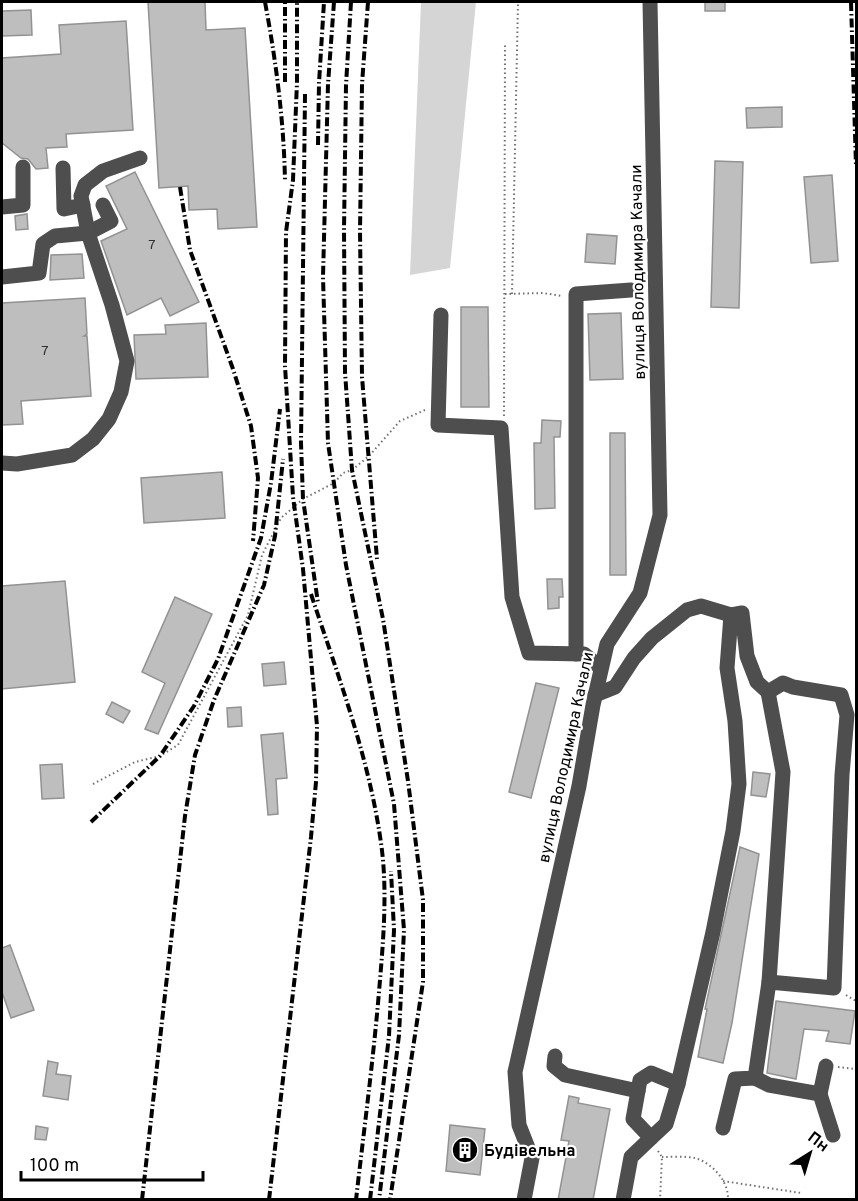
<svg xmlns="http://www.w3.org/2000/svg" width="858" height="1201" viewBox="0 0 858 1201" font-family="Overpass,sans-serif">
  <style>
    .green { fill: #d5d5d5 }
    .building { fill: #bebebe; stroke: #929292; stroke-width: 1.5 }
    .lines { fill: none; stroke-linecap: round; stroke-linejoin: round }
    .path { stroke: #707070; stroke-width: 2; stroke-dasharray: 1.5 3; stroke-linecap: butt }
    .minor { stroke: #4e4e4e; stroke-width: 15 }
    .rail { stroke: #000; stroke-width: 4; stroke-dasharray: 9 3 1.5 3; stroke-linecap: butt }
    .labels { text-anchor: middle; stroke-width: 4.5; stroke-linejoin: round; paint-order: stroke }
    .number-label { font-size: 14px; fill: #303030 }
    .street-label { font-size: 16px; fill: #000; stroke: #fff }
    .poi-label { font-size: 16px; font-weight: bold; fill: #000; stroke: #fff; text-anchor: start }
  </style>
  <rect width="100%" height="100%" fill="#fff"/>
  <polygon class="green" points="421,2 476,2 450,268 410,275"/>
  <g class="building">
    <polygon points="148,2 205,2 206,30 245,28 257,227 218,229 217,209 189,210 188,186 159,188"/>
    <rect x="705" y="2" width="20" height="9"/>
    <polygon points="31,10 32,35 2,36 2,11"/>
    <polygon points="126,21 133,130 66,134 67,147 46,148 48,168 36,169 28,159 21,158 2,143 2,58 61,54 59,25"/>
    <polygon points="782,107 782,127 747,128 746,108"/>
    <polygon points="715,161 743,162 739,308 711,307"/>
    <polygon points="135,172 199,302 170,316 161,298 127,315 101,241 127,229 106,186"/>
    <polygon points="832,175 838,261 811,263 804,177"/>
    <polygon points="27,214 28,229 16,230 15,216"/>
    <polygon points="587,234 617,236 615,264 585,262"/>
    <polygon points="82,254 84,278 50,280 51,255"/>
    <polygon points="85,298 87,334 84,336 87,336 91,396 21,401 23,424 2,425 2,303"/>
    <polygon points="461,307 488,307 489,407 461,407"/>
    <polygon points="621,313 623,379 590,380 588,314"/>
    <polygon points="206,323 208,377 136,379 134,335 166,334 165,325"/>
    <polygon points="542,420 561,421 560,437 554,437 555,508 535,509 534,443 541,443"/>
    <polygon points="610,433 625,433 626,575 610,575"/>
    <polygon points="222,472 225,518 144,523 141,478"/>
    <polygon points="547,579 562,579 563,597 559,597 559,608 548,609"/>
    <polygon points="65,581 75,682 2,689 2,586"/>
    <polygon points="175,597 212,614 158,734 145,729 165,683 142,672"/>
    <polygon points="284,662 286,684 264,686 262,664"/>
    <polygon points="536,683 559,688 531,798 509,792"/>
    <polygon points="112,702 130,711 123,723 106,714"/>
    <polygon points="241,707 242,726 228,727 227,708"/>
    <polygon points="283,733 287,778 276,779 278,814 268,815 261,735"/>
    <polygon points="62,764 64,798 42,799 40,765"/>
    <polygon points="753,772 770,774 766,797 751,795"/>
    <polygon points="740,847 759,854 732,1023 723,1063 698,1057 707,1009 705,1009"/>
    <polygon points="10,945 34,1010 11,1018 2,992 2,948"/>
    <polygon points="776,1001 855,1011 850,1044 826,1041 829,1031 804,1029 796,1079 767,1073"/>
    <polygon points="48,1061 58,1063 56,1074 71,1076 68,1100 43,1096"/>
    <polygon points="569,1096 579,1098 578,1103 610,1109 593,1200 558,1200 569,1141 561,1140"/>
    <polygon points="450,1125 485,1129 480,1175 446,1171"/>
    <polygon points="36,1126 48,1128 46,1140 35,1139"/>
  </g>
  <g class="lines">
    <g class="path">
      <polyline points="505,294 543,293 562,296"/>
      <polyline points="512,294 518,2"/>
      <polyline points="504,416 505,44"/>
      <polyline points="93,784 135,762 160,756 178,745 248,615 262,555 281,518 303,499 334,483 343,473 352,470 369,456 400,421 425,410"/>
      <polyline points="846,995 856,1001"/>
      <polyline points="838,1067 856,1069"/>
      <polyline points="658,1151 662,1157 660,1200"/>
      <path d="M662 1157C672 1157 685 1156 695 1158 712 1163 729 1181 728 1200"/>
      <polyline points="723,1181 801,1193"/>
    </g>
    <g class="minor">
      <polyline points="63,168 64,209 83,205"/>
      <polyline points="2,207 23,205 23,167"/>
      <polyline points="2,277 39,273 43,244 55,236 88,233 111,221 103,205"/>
      <polyline points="441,315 438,425 501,428 512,597 529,653 584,654 601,668"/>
      <polyline points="2,463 17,464 72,455 93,439 109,419 121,392 127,361 112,305 88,233 81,196 85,185 103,171 140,158"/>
      <polyline points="576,654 576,294 631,290"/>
      <polyline points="768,692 783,772 769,982"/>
      <polyline points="595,695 615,687 634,658 652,638 687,610 701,606 731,615 742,613 747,656 757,682 768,692 783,683 793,687 841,695 847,715 842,775 834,988 769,982 755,1078 735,1079 723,1128"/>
      <polyline points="555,1056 554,1066 565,1075 638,1091"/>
      <polyline points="755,1078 769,1085 820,1094 833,1135"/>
      <polyline points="820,1094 826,1066"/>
      <polyline points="651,1138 666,1124 678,1084 713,932 733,831 739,784 735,721 727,668 731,615"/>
      <polyline points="524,1200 532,1158 519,1125 515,1072 579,786 593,705 607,644 640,593 660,515 650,2"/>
      <polyline points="623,1200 631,1157 651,1138 633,1119 640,1080 651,1073 678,1084"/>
    </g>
    <g class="rail">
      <path d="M265 2C276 61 284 121 285 182"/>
      <polyline points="334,2 328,84 323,277 328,443 346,565 394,804 404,930 399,1035 379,1200"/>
      <polyline points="351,2 346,85 344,230 345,372 352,470 383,619 408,781 423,900 423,982 390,1200"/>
      <polyline points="368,2 362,84 360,232 362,377 377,559"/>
      <polyline points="851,2 856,166"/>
      <polyline points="285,82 285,2"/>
      <polyline points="305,94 301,443 303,499 318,603"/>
      <polyline points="318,145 319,83 324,2"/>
      <polyline points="180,187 190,250 233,369 251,426 258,478 253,541"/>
      <path d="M311 594C338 676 369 757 381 843 388 891 383 944 379 992 373 1062 364 1130 356 1200"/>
      <polyline points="91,822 160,756 194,706 218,659 261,538 271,483 280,409"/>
      <polyline points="142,1200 185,816 195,755 214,700 264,585 275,536 283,459"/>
      <polyline points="269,1200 311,837 316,782 317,726 303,569 293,497 285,366 286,232 293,180 297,82 297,2"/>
      <polyline points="370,1200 389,1036 394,930 391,871"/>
    </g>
  </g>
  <defs>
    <g id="building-disc" transform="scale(1.35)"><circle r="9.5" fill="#000" stroke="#fff"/><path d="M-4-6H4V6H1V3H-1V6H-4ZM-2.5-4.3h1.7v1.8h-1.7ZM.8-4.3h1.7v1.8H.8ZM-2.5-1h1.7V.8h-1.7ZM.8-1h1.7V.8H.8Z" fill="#fff"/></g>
  </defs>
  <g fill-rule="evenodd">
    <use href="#building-disc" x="465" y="1150"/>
  </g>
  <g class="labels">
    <g class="number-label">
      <text x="152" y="249">7</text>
      <text x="45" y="355">7</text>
    </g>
    <g class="street-label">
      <text transform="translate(637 272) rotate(-91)" y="6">вулиця Володимира Качали</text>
      <text transform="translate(565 757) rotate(-78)" y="6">вулиця Володимира Качали</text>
    </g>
    <g class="poi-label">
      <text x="484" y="1156">Будівельна</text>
    </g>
  </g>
  <rect width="858" height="1201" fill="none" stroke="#000000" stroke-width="6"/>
  <g transform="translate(810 1153) rotate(37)" stroke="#ffffff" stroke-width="4.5" paint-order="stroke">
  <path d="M0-4.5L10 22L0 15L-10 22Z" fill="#000000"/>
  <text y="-9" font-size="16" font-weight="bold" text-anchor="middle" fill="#000000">Пн</text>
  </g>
  <path d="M21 1171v9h182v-9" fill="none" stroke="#000000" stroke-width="3"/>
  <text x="30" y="1171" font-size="18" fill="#000000" stroke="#ffffff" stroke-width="4.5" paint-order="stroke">100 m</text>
</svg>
